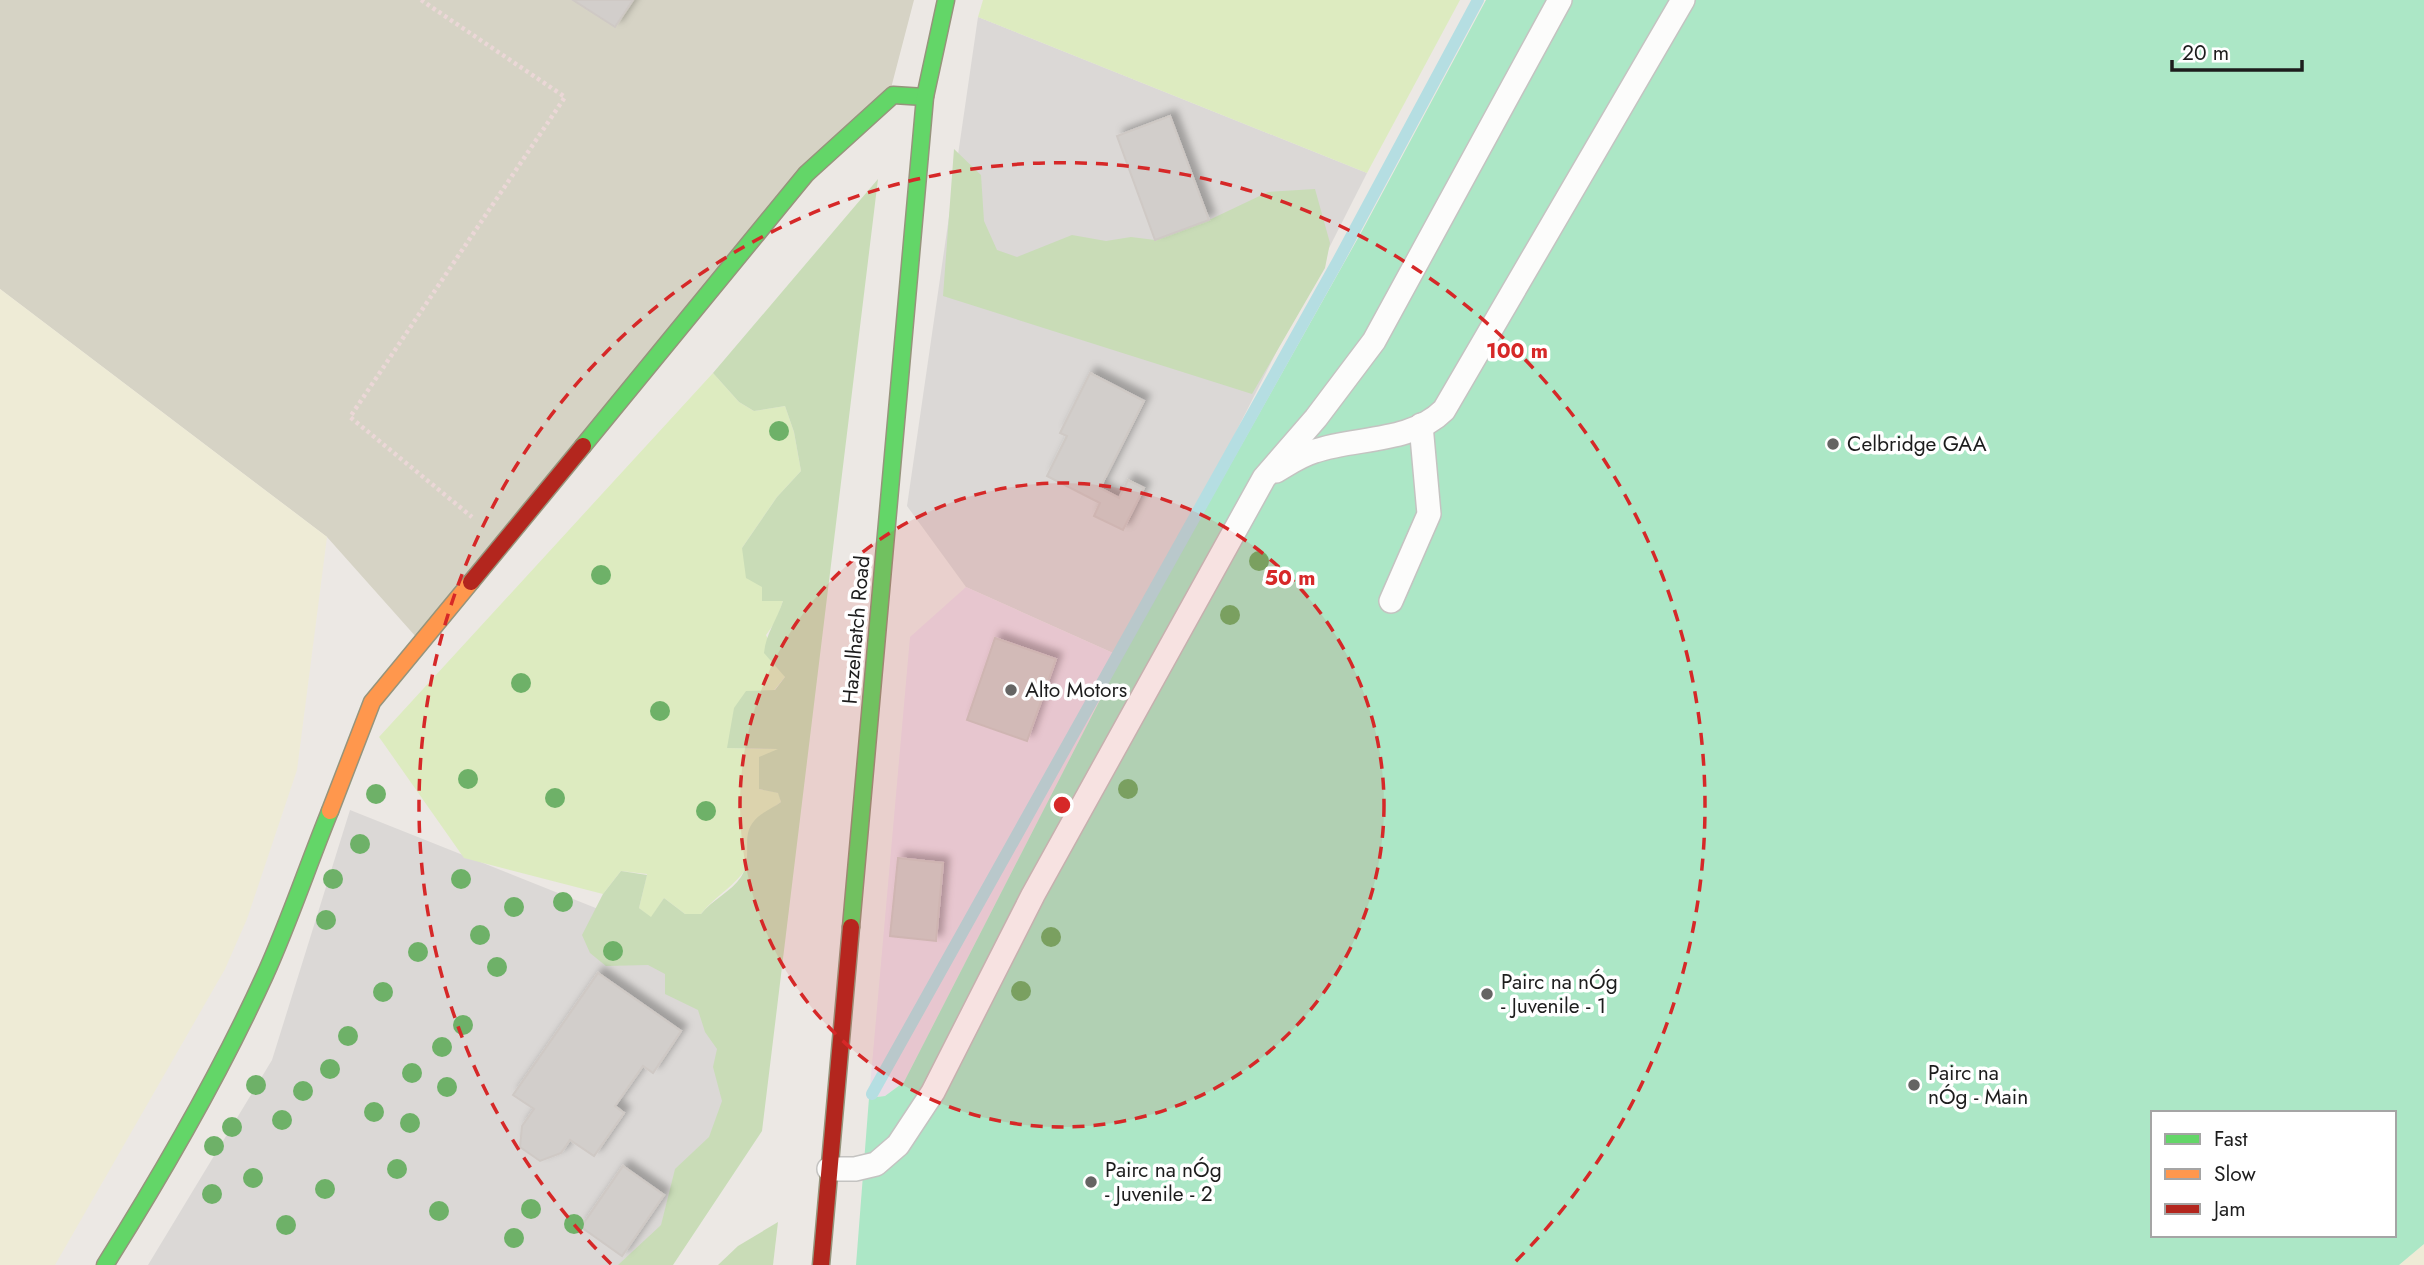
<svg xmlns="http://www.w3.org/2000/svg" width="2424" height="1265" viewBox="0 0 2424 1265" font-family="Jost,sans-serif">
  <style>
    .residential { fill: #dbd8d6 }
    .industrial { fill: #eadce6 }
    .construction { fill: #d6d3c5 }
    .farmland { fill: #eeebd6 }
    .grass { fill: #ddebc0 }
    .forest { fill: #c9dcb7 }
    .pitch { fill: #ace7c6; fill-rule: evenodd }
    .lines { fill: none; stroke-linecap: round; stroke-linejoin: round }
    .stream { stroke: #b5dee2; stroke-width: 12 }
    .building { fill: #d2cecb; stroke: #cfc9c5; stroke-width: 2; filter: url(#shadow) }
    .lane-casing { stroke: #c4c3c1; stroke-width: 26 }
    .fast-casing { stroke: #96947c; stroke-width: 19 }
    .slow-casing { stroke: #96947c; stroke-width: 19 }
    .jam-casing { stroke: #96947c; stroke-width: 19 }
    .path { stroke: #ebd7d7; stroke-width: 4.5; stroke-dasharray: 3.5 3.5; stroke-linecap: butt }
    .lane { stroke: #fcfcfb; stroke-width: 23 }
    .fast { stroke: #63d668; stroke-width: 16 }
    .slow { stroke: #ff974d; stroke-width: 16 }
    .jam { stroke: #b3261e; stroke-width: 16 }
    .tree { fill: #6eb168 }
    .ring { fill: none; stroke: #d62828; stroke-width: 3.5; stroke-dasharray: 12 9 }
    .poi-dot { fill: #656463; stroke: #fff; stroke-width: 2.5 }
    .labels { text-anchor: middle; stroke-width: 7; stroke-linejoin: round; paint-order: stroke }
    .poi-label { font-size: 21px; fill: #1d1d1d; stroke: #fff; text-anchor: start }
    .street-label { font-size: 21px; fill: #1d1d1d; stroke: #fff }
    .centre { fill: #d62828; stroke: #fff; stroke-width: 3.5 }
    .ring-label { font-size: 21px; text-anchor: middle; font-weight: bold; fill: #d62828; stroke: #fff; stroke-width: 7; stroke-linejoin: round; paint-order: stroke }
  </style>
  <defs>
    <filter id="shadow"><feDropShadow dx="6" dy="-6" stdDeviation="3.5" flood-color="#0004"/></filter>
  </defs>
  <rect width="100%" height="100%" fill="#ece8e4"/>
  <g class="residential">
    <polygon points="978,17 1367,173 1122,657 966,587 907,506"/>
    <polygon points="350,810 746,968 741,1116 647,1265 148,1265 272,1060"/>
  </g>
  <polygon class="industrial" points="966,587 1122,657 904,1082 885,1096 869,1098 910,637"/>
  <polygon class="construction" points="0,0 914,0 890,92 417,638 327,537 0,289"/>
  <g class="farmland">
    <polygon points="0,289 327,537 297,770 247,919 225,969 55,1265 0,1265"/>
    <polygon points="2424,1244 2424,1265 2399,1265"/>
  </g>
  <g class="grass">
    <polygon points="983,0 1460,0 1367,173 978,17"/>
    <path d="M713 373 739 402 754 411 785 406 794 432 801 471 777 497 742 548 763 587 783 601 776 621 766 635 785 677 727 748 780 749 759 789 779 793 781 802C754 821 746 831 749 864 735 887 717 894 701 914H685L664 898 651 918 639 908 647 874 621 871 603 894 464 858 379 737Z"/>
  </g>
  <g class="forest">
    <polygon points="954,149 981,175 984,221 997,250 1017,257 1072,235 1106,241 1131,237 1155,240 1209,220 1268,192 1315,189 1330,243 1325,268 1252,394 943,296"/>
    <path d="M878 179 762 1131 673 1265H618L661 1225 675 1169 709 1137 722 1101 713 1067 717 1049 705 1032 698 1010 665 994V974L648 965 606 966 590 953 582 935 603 894 621 871 647 875 639 908 651 917 664 898 685 914H701C713 899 731 892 741 877 754 858 740 837 754 821 760 813 773 808 781 802L778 793 759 789V757L778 749 727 748 734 708 746 691 775 690 785 677 764 653C766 633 777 620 783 601H762V587L746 578 742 548 777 497 801 471 794 432 785 406 754 411 739 402 713 373Z"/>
    <polygon points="778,1222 773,1265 718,1265 738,1246"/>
  </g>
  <path class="pitch" d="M1486 0H2424V1244L2399 1265H856L869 1098 885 1096 904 1082 1122 657 1362 231ZM2153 1113H2394V1235H2153Z"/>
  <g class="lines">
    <polyline class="stream" points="872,1094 1338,261 1478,0"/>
  </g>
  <g class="building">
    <polygon points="573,0 633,0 615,27"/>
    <polygon points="1170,116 1209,220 1155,240 1117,136"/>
    <polygon points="1090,373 1144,401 1100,488 1119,498 1128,480 1144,488 1123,530 1094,516 1100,503 1047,476 1067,436 1060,433"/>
    <polygon points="995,638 1056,659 1027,741 967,720"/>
    <polygon points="898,858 943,863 936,941 890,936"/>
    <polygon points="598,973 681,1031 653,1073 643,1066 615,1106 624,1113 594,1156 570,1140 561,1153 540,1161 520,1147 522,1126 534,1109 513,1095"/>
    <polygon points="623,1166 664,1195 622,1256 581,1227"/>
  </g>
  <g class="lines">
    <g class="lane-casing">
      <g id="lane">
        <path d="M1276 471C1288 464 1301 455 1315 451 1356 437 1411 443 1444 410L1683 0"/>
        <polyline points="1391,601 1429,514 1421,425"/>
        <polyline points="829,1169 855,1169 876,1164 898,1145 933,1092 1033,895 1264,478 1316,418 1374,341 1560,0"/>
      </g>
    </g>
    <g class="fast-casing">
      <g id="fast">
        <polyline points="583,446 806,174 893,95 925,97"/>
        <polyline points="851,927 925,97 946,0"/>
        <path d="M105 1265C164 1171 219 1076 265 975 289 922 308 865 330 811"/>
      </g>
    </g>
    <g class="slow-casing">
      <polyline id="slow" points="330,811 372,702 471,582"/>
    </g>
    <g class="jam-casing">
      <g id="jam">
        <polyline points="471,582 583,446"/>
        <polyline points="821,1265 851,927"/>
      </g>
    </g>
    <polyline class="path" points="421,0 565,97 350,417 472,517"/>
    <use href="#lane" class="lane"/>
    <use href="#fast" class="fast"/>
    <use href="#slow" class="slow"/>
    <use href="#jam" class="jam"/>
  </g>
  <g class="tree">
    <circle cx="779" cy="431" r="10"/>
    <circle cx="1259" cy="561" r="10"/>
    <circle cx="601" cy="575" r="10"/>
    <circle cx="1230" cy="615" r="10"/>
    <circle cx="521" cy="683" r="10"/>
    <circle cx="660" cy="711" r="10"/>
    <circle cx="468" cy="779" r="10"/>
    <circle cx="1128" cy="789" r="10"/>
    <circle cx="376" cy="794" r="10"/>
    <circle cx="555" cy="798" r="10"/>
    <circle cx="706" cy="811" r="10"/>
    <circle cx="360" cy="844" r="10"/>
    <circle cx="333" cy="879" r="10"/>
    <circle cx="461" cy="879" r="10"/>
    <circle cx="563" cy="902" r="10"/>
    <circle cx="514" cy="907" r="10"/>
    <circle cx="326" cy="920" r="10"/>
    <circle cx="480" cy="935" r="10"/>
    <circle cx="1051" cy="937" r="10"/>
    <circle cx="613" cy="951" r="10"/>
    <circle cx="418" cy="952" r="10"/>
    <circle cx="497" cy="967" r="10"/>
    <circle cx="1021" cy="991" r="10"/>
    <circle cx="383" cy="992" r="10"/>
    <circle cx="463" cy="1025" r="10"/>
    <circle cx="348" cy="1036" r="10"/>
    <circle cx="442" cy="1047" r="10"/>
    <circle cx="330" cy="1069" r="10"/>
    <circle cx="412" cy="1073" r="10"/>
    <circle cx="256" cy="1085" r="10"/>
    <circle cx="447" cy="1087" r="10"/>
    <circle cx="303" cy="1091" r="10"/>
    <circle cx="374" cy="1112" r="10"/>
    <circle cx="282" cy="1120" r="10"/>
    <circle cx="410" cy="1123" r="10"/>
    <circle cx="232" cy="1127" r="10"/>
    <circle cx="214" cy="1146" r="10"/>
    <circle cx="397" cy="1169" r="10"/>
    <circle cx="253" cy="1178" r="10"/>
    <circle cx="325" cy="1189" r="10"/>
    <circle cx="212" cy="1194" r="10"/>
    <circle cx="531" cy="1209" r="10"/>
    <circle cx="439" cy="1211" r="10"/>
    <circle cx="574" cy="1224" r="10"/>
    <circle cx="286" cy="1225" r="10"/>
    <circle cx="514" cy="1238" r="10"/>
  </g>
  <circle cx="1062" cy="805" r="322" fill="#d62828" fill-opacity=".12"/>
  <g class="ring">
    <circle cx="1062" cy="805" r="322"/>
    <path d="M611 1264A643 643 0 1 1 1513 1264"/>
  </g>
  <g class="poi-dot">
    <circle cx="1833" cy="444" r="7"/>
    <circle cx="1011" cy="690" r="7"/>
    <circle cx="1487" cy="994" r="7"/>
    <circle cx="1914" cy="1085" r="7"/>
    <circle cx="1091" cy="1182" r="7"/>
  </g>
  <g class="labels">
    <g class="poi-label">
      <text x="1847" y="451">Celbridge GAA</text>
      <text x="1025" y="697">Alto Motors</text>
      <text x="1501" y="989">Pairc na nÓg<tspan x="1501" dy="24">- Juvenile - 1</tspan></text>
      <text x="1928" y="1080">Pairc na<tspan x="1928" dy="24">nÓg - Main</tspan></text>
      <text x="1105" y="1177">Pairc na nÓg<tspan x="1105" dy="24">- Juvenile - 2</tspan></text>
    </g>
    <g class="street-label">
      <text transform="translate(856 630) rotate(-85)" y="7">Hazelhatch Road</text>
    </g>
  </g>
  <circle cx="1062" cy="805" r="10" class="centre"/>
  <g class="ring-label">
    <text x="1517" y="358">100 m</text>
    <text x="1290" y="585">50 m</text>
  </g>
  <rect x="2151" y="1111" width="245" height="126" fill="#ffffff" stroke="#a5a5a5" stroke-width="2"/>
  <rect x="2165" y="1134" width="35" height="10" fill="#63d668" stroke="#a5a5a5" stroke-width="2"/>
  <text x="2214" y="1146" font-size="21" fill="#1d1d1d">Fast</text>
  <rect x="2165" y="1169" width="35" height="10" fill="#ff974d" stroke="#a5a5a5" stroke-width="2"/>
  <text x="2214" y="1181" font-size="21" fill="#1d1d1d">Slow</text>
  <rect x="2165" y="1204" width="35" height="10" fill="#b3261e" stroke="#a5a5a5" stroke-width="2"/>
  <text x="2214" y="1216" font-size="21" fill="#1d1d1d">Jam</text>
  <path d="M2172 60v10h130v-10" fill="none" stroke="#1d1d1d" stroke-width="3.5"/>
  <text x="2182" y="60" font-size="21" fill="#1d1d1d" stroke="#ffffff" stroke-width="5" paint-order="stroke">20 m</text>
</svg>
